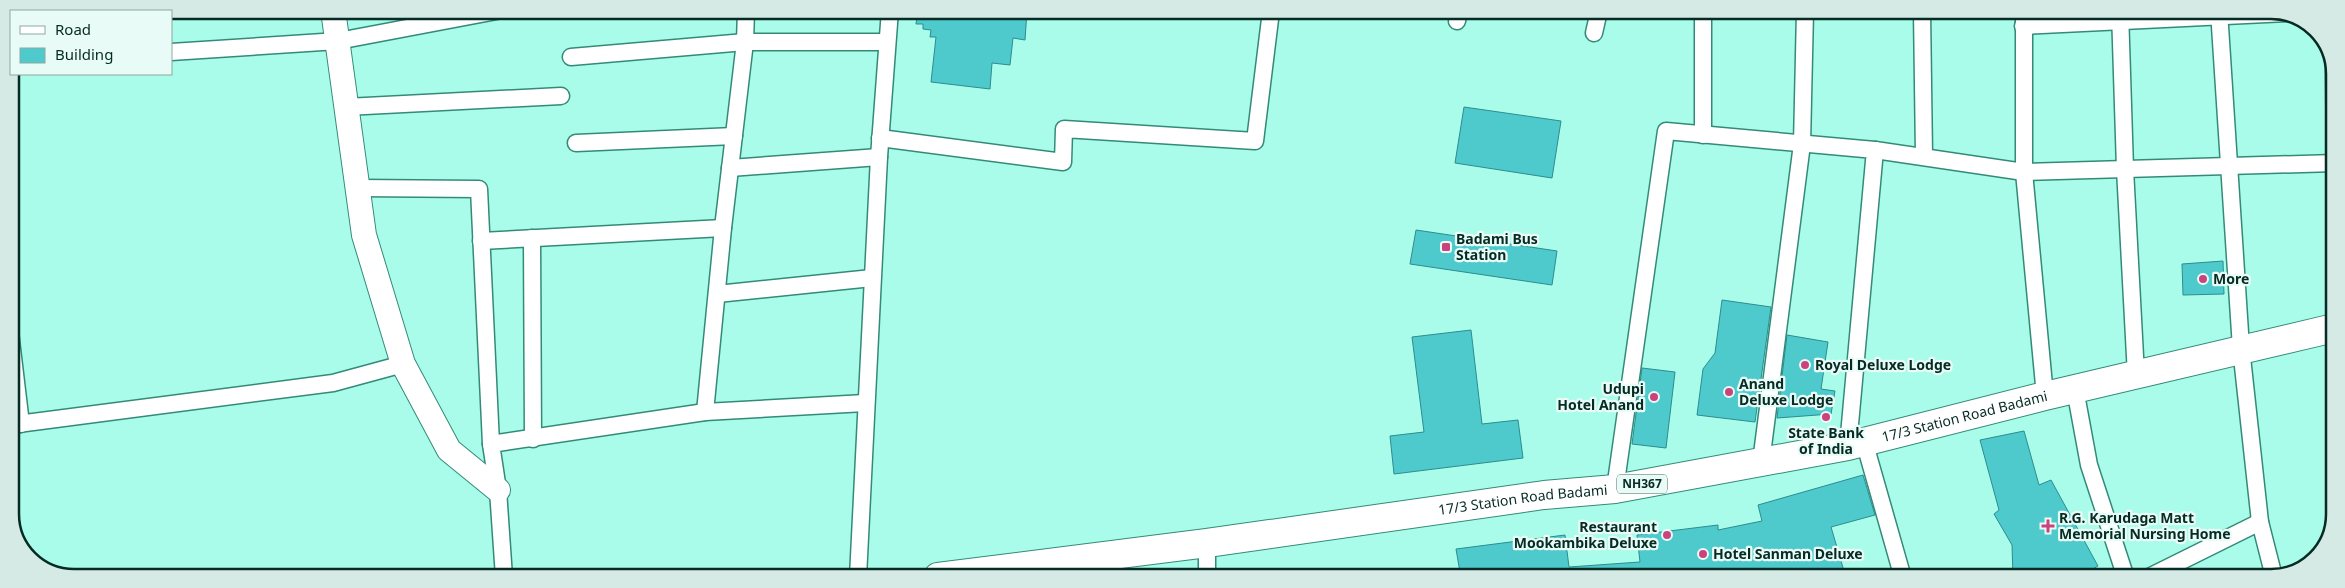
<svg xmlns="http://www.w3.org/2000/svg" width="2345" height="588" viewBox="0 0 2345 588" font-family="'Noto Sans',sans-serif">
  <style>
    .building { fill: #4ecacd; stroke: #2d8c8f }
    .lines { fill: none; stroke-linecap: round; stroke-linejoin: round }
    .street-casing { stroke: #348a79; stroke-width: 19 }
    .secondary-casing { stroke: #348a79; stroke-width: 26 }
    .highway-casing { stroke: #348a79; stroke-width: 30 }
    .street { stroke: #fff; stroke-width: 16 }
    .secondary { stroke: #fff; stroke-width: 24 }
    .highway { stroke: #fff; stroke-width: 28 }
    .poi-dot { fill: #cb427d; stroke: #e8fbf6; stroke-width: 2 }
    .labels { text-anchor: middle; stroke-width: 4.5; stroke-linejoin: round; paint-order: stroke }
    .shield { fill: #e8fbf6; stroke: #4a6963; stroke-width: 1 }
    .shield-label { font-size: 12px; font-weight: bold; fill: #062b24 }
    .poi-label { font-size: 14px; font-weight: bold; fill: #062b24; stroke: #e8fbf6; text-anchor: start }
    .street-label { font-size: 14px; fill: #062b24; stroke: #e8fbf6 }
    .rim { fill: none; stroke: #062b24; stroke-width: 2.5 }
  </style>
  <rect width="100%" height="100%" fill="#a8fce9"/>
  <g class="building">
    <polygon points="918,10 1027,11 1025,40 1013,38 1010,65 992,63 990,89 931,82 936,37 930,37 931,30 923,29 923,24 916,24"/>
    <polygon points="1464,107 1561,121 1552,178 1455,163"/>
    <polygon points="1416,230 1557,251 1552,285 1410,264"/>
    <polygon points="2223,261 2224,294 2183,295 2182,264"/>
    <polygon points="1722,300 1771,307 1755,422 1697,415 1703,369 1715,353"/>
    <polygon points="1471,330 1482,424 1518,420 1523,458 1394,474 1390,436 1424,432 1412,337"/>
    <polygon points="1787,335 1828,342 1821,389 1835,391 1831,414 1777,418"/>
    <polygon points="1642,368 1675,372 1666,448 1632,444"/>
    <polygon points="2024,431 2039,485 2051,480 2098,566 2077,578 2013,578 2012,545 1994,514 1999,510 1980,440"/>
    <polygon points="1863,475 1875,515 1831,527 1846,578 1569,578 1569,574 1545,578 1461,578 1456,549 1565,535 1569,567 1640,562 1637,535 1718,525 1718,530 1762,521 1758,505"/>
  </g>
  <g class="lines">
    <g class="street-casing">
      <g id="street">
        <polyline points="155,10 155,11"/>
        <polyline points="1922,11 1924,156"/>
        <polyline points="2024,11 2024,172 2045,396"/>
        <polyline points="2120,11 2125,169 2136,375"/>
        <polyline points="2219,11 2241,348 2260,522 2274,577"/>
        <polyline points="1457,21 1459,11"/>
        <polyline points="2023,26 2287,13"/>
        <polyline points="1594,33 1599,11"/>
        <polyline points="171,52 338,41 502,10"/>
        <polyline points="571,57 745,42 887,42"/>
        <polyline points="2334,68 2335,149"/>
        <polyline points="346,107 561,96"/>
        <polyline points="1703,135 1703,11"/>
        <polyline points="880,138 1063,162 1064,129 1255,141 1271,11"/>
        <polyline points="576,143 734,136"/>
        <polyline points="1875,150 2024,172 2335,163"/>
        <polyline points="730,168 879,157"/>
        <polyline points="358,188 479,189 491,444"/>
        <polyline points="532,238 533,439"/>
        <polyline points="481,241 723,228"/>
        <polyline points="717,294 872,278"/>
        <polyline points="10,332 21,424"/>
        <polyline points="2075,389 2089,465 2126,578"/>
        <polyline points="705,412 723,228 745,42 746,10"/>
        <polyline points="10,425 333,383 403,364"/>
        <polyline points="1864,441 1903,578"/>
        <polyline points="1761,462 1802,144 1805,11"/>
        <polyline points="1615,489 1666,131 1875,150 1848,446"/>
        <polyline points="1207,543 1207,577"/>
        <polyline points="504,577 498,490 491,444 705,412 865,403"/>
        <polyline points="858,577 879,157 890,10"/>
        <polyline points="2147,578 2260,522"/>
      </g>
    </g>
    <g class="secondary-casing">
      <polyline id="secondary" points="333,10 364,235 403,364 449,450 498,490"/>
    </g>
    <g class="highway-casing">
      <g id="highway">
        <path id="s1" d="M938 577 1207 543 1544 495 1615 489 1848 446 2045 396 2334 328"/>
      </g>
    </g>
    <use href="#street" class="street"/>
    <use href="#secondary" class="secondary"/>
    <use href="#highway" class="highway"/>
  </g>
  <g class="poi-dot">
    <rect x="1441" y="242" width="10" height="10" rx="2.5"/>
    <circle cx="2203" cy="279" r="5"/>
    <circle cx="1805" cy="365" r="5"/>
    <circle cx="1729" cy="392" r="5"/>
    <circle cx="1654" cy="397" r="5"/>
    <circle cx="1826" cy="417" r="5"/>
    <path d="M2045.5 518.5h5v5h5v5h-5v5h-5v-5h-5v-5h5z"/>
    <circle cx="1667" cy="535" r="5"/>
    <circle cx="1703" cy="554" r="5"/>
  </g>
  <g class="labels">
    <rect class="shield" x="1617" y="474.5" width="50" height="19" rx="4"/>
    <g class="shield-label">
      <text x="1642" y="488">NH367</text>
    </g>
    <g class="poi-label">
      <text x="1456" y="244">Badami Bus<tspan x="1456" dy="16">Station</tspan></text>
      <text x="2213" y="284">More</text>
      <text x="1815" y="370">Royal Deluxe Lodge</text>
      <text x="1739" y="389">Anand<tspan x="1739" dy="16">Deluxe Lodge</tspan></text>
      <text x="1644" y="394" text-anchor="end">Udupi<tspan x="1644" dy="16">Hotel Anand</tspan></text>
      <text x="1826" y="438" text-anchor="middle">State Bank<tspan x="1826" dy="16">of India</tspan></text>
      <text x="2059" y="523">R.G. Karudaga Matt<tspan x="2059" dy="16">Memorial Nursing Home</tspan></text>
      <text x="1657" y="532" text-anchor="end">Restaurant<tspan x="1657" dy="16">Mookambika Deluxe</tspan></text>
      <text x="1713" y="559">Hotel Sanman Deluxe</text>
    </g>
    <g class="street-label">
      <text dy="5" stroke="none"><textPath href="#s1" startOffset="1040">17/3 Station Road Badami</textPath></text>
      <text dy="5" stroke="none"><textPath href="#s1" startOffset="590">17/3 Station Road Badami</textPath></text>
    </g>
  </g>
  <path d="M0 0H2345V588H0ZM74 19H2271A55 55 0 0 1 2326 74V514A55 55 0 0 1 2271 569H74A55 55 0 0 1 19 514V74A55 55 0 0 1 74 19Z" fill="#d6eae5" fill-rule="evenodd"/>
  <path class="rim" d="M74 19H2271A55 55 0 0 1 2326 74V514A55 55 0 0 1 2271 569H74A55 55 0 0 1 19 514V74A55 55 0 0 1 74 19Z"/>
  <rect x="10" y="10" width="162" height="65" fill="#e8fbf6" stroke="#8ea8a2"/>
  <rect x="20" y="26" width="25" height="8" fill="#ffffff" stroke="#8ea8a2"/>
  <text x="55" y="35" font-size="15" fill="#062b24">Road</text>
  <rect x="20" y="48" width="25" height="15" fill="#4ecacd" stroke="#8ea8a2"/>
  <text x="55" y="60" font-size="15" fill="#062b24">Building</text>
</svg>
